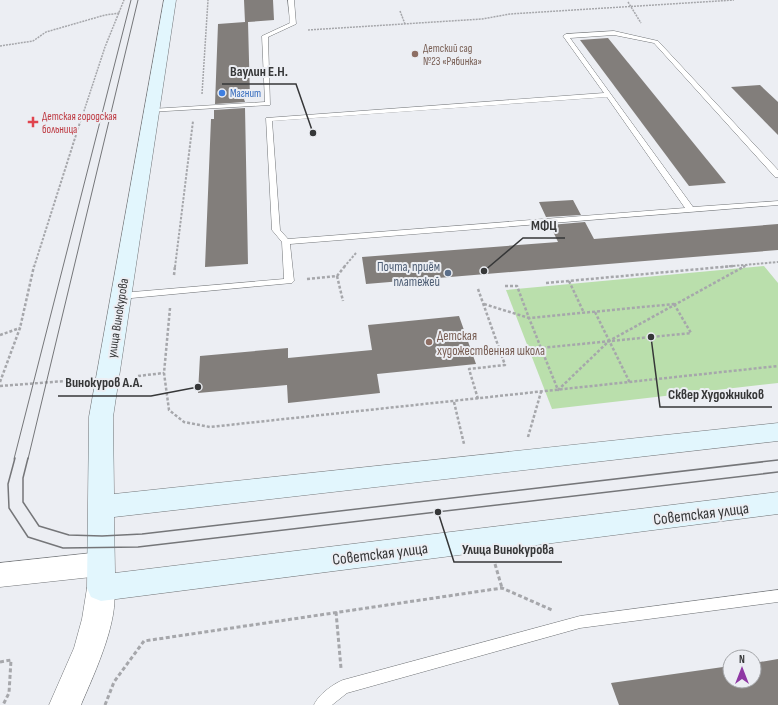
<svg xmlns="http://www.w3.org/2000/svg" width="778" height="705" viewBox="0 0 778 705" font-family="'Sofia Sans Condensed',sans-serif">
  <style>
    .green { fill: #badfac }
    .building { fill: #827e7b }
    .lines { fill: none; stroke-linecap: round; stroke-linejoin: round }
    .service-casing { stroke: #727578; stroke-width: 1 }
    .minor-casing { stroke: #727578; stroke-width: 1 }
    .tertiary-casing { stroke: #727578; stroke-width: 1 }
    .secondary-casing { stroke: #727578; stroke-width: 1 }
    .path-far3 { stroke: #a6a7ab; stroke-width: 1.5; stroke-dasharray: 2 1; stroke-linecap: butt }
    .path-far2 { stroke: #a6a7ab; stroke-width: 2; stroke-dasharray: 2.5 1.5; stroke-linecap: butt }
    .path-far1 { stroke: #a6a7ab; stroke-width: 2.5; stroke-dasharray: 3 2; stroke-linecap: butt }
    .path { stroke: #a6a7ab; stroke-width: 3; stroke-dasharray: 4 2.5; stroke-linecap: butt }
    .service { fill: #fff; fill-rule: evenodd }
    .minor { fill: #fff; fill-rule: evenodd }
    .tertiary { fill: #fff; fill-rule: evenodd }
    .secondary { fill: #e2f6fd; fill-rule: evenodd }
    .tram-far1 { stroke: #757679; stroke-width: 1 }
    .tram { stroke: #757679; stroke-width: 1.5 }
    .education-dot { fill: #8d6e63; stroke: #eceef3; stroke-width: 1.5 }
    .shop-dot { fill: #3f7fe0; stroke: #eceef3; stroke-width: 1.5 }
    .health-dot { fill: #e0444e; stroke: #eceef3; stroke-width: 1.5 }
    .service-dot { fill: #5c6f8a; stroke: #eceef3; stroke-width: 1.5 }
    .labels { text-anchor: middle; stroke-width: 4; stroke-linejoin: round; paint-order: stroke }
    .far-education-label { font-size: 11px; fill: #785e54; stroke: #eceef3; text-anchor: start }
    .far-shop-label { font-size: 11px; fill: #366cbe; stroke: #eceef3; text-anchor: start }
    .far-health-label { font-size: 11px; fill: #be3a42; stroke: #eceef3; text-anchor: start }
    .service-label { font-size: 13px; fill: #4e5e75; stroke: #eceef3; text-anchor: end }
    .street-label { font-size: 13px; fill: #363738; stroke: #eceef3 }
    .education-label { font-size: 13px; fill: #785e54; stroke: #eceef3; text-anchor: start }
    .near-street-label { font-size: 16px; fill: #363738; stroke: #eceef3 }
    .leader { fill: none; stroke: #363738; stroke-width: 1.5 }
    .callout-dot { fill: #363738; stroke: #eceef3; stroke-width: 1.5 }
    .callout-label { font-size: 14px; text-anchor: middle; font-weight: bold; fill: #363738; stroke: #eceef3; stroke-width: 4; stroke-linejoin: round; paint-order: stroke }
  </style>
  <rect width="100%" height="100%" fill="#eceef3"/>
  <polygon class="green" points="764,266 778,283 778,383 552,409 506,290"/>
  <g class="building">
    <polygon points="244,0 273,0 274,20 248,22 250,98 244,99 245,102 215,104 218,24 245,22"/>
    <polygon points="608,38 726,183 689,186 580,40"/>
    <polygon points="760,85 778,102 778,135 731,87"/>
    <polygon points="245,108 248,264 205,267 211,119 214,119 214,110"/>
    <polygon points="573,200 581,215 546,217 539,202"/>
    <polygon points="585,222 594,239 778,224 778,250 366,284 362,257 558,242 550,225"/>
    <polygon points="459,316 476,364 377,374 380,393 288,403 287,385 198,393 200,356 288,348 288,358 372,350 368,325"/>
    <polygon points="778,659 778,705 619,705 611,683 730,666 730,681 754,681 754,663"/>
  </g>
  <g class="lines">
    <g class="service-casing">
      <g id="service">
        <polygon points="288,0 294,0 296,24 268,37 270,105 149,112 149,110 151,109 265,102 262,36 290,23"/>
        <path d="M614 31 658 41 778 170V177H775L654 43 614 35 570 38 693 207 778 201V205L290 244 294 281 292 283 121 299 116 296 121 293 284 279 282 242 272 230 266 118 604 93 563 36 566 34ZM607 97 685 208 288 239 280 230 272 121Z"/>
        <path d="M778 590V602L580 628 347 693 332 705H314C318 695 333 684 343 680L580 616Z"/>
      </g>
    </g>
    <g class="minor-casing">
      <polygon id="minor" points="101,552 110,556 114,564 110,572 101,576 0,587 0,563"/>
    </g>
    <g class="tertiary-casing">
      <path id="tertiary" d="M101 575 111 579C125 610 94 674 81 705H49L74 648 82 619 87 588 91 579Z"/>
    </g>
    <g class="secondary-casing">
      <polygon id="secondary" points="164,0 176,0 113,417 114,494 778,423 778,441 114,517 115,573 778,492 778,514 101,601 91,597 87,588 89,417"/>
    </g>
    <g class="path-far3">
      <polyline points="628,2 641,23"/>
      <polyline points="400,11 405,24"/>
      <polyline points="308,30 482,19 510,14 734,0"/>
      <polyline points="0,46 33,41 46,32 105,15 120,13"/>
      <polyline points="202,94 208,0"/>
      <polyline points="82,117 105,47 124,0"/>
    </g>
    <g class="path-far2">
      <polyline points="34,267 82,116"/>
      <polyline points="175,267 193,121"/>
      <polyline points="344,267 356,253"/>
      <polyline points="721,267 778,262"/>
      <polyline points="743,267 747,265"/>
    </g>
    <g class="path-far1">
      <polyline points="174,275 175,266"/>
      <polyline points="337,276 343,301"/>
      <polyline points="307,279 337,276 345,266"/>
      <polyline points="569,281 584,313"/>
      <polyline points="546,283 733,266"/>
      <polyline points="505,286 517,286 529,318"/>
      <polyline points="478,289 505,365 469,369 478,399"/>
      <polyline points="484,304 529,318"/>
      <polygon points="674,304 691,333 541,348 529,318"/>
      <polyline points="170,308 164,373 169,410 184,422 210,427 778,366"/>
      <polyline points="595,312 630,383"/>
      <polyline points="0,335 20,328"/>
      <polyline points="501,351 541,348 558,390 609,341 745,266"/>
      <polyline points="138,376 164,373"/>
      <polyline points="0,382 20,328 34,266"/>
      <polyline points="0,386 79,380"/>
      <polyline points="454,402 464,444"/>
      <polyline points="528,437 541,392"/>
    </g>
    <g class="path">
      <polyline points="495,564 502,588"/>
      <polyline points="336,612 341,668"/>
      <polyline points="0,662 11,660 9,693 3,705"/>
      <polyline points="105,705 114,682 144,641 502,588 552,610"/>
    </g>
    <use href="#service" class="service"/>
    <use href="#minor" class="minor"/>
    <use href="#tertiary" class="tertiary"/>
    <use href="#secondary" class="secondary"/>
    <g class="tram-far1">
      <polyline points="14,459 131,0"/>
      <polyline points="28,459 138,0"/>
    </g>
    <g class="tram">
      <polyline points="15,458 8,484 9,508 28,537 63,548 138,547 778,472"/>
      <polyline points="28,458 23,478 23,502 39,526 69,535 102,536 142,534 778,460"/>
    </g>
  </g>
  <g class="education-dot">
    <circle cx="415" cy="54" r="4"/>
    <circle cx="429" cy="342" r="4"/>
  </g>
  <circle class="shop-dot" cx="222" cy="93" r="4"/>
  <path class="health-dot" d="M31 116h4v4h4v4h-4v4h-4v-4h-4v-4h4z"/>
  <circle class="service-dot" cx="448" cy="273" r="4"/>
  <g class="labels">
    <g class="far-education-label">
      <text x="423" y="52">Детский сад<tspan x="423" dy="13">№23 «Рябинка»</tspan></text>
    </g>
    <g class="far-shop-label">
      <text x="230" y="97">Магнит</text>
    </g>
    <g class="far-health-label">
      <text x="42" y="120">Детская городская<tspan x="42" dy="13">больница</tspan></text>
    </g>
    <g class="service-label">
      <text x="440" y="271">Почта, приём<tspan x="440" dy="15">платежей</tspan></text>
    </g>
    <g class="street-label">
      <text transform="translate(117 318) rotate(-81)" y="5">улица Винокурова</text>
    </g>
    <g class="education-label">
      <text x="437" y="340">Детская<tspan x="437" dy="15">художественная школа</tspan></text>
    </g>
    <g class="near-street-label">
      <text transform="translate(701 513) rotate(-7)" y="6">Советская улица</text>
      <text transform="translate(380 553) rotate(-7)" y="6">Советская улица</text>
    </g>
  </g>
  <path class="leader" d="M313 133L296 84H222M484 271L523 238H565M198 387L151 396H58M651 337L660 407H772M438 512L454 562H562"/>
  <g class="callout-dot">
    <circle cx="313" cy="133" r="4"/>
    <circle cx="484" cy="271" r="4"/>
    <circle cx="198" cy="387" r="4"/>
    <circle cx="651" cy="337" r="4"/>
    <circle cx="438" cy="512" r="4"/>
  </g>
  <g class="callout-label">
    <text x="259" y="76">Ваулин Е.Н.</text>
    <text x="544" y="230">МФЦ</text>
    <text x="104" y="387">Винокуров А.А.</text>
    <text x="716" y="399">Сквер Художников</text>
    <text x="508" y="554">Улица Винокурова</text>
  </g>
  <g transform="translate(742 669)"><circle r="19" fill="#eceef3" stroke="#a3a5a8"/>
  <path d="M0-3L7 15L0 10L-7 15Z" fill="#8f38a4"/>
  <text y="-6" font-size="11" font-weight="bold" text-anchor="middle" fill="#363738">N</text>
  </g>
</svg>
